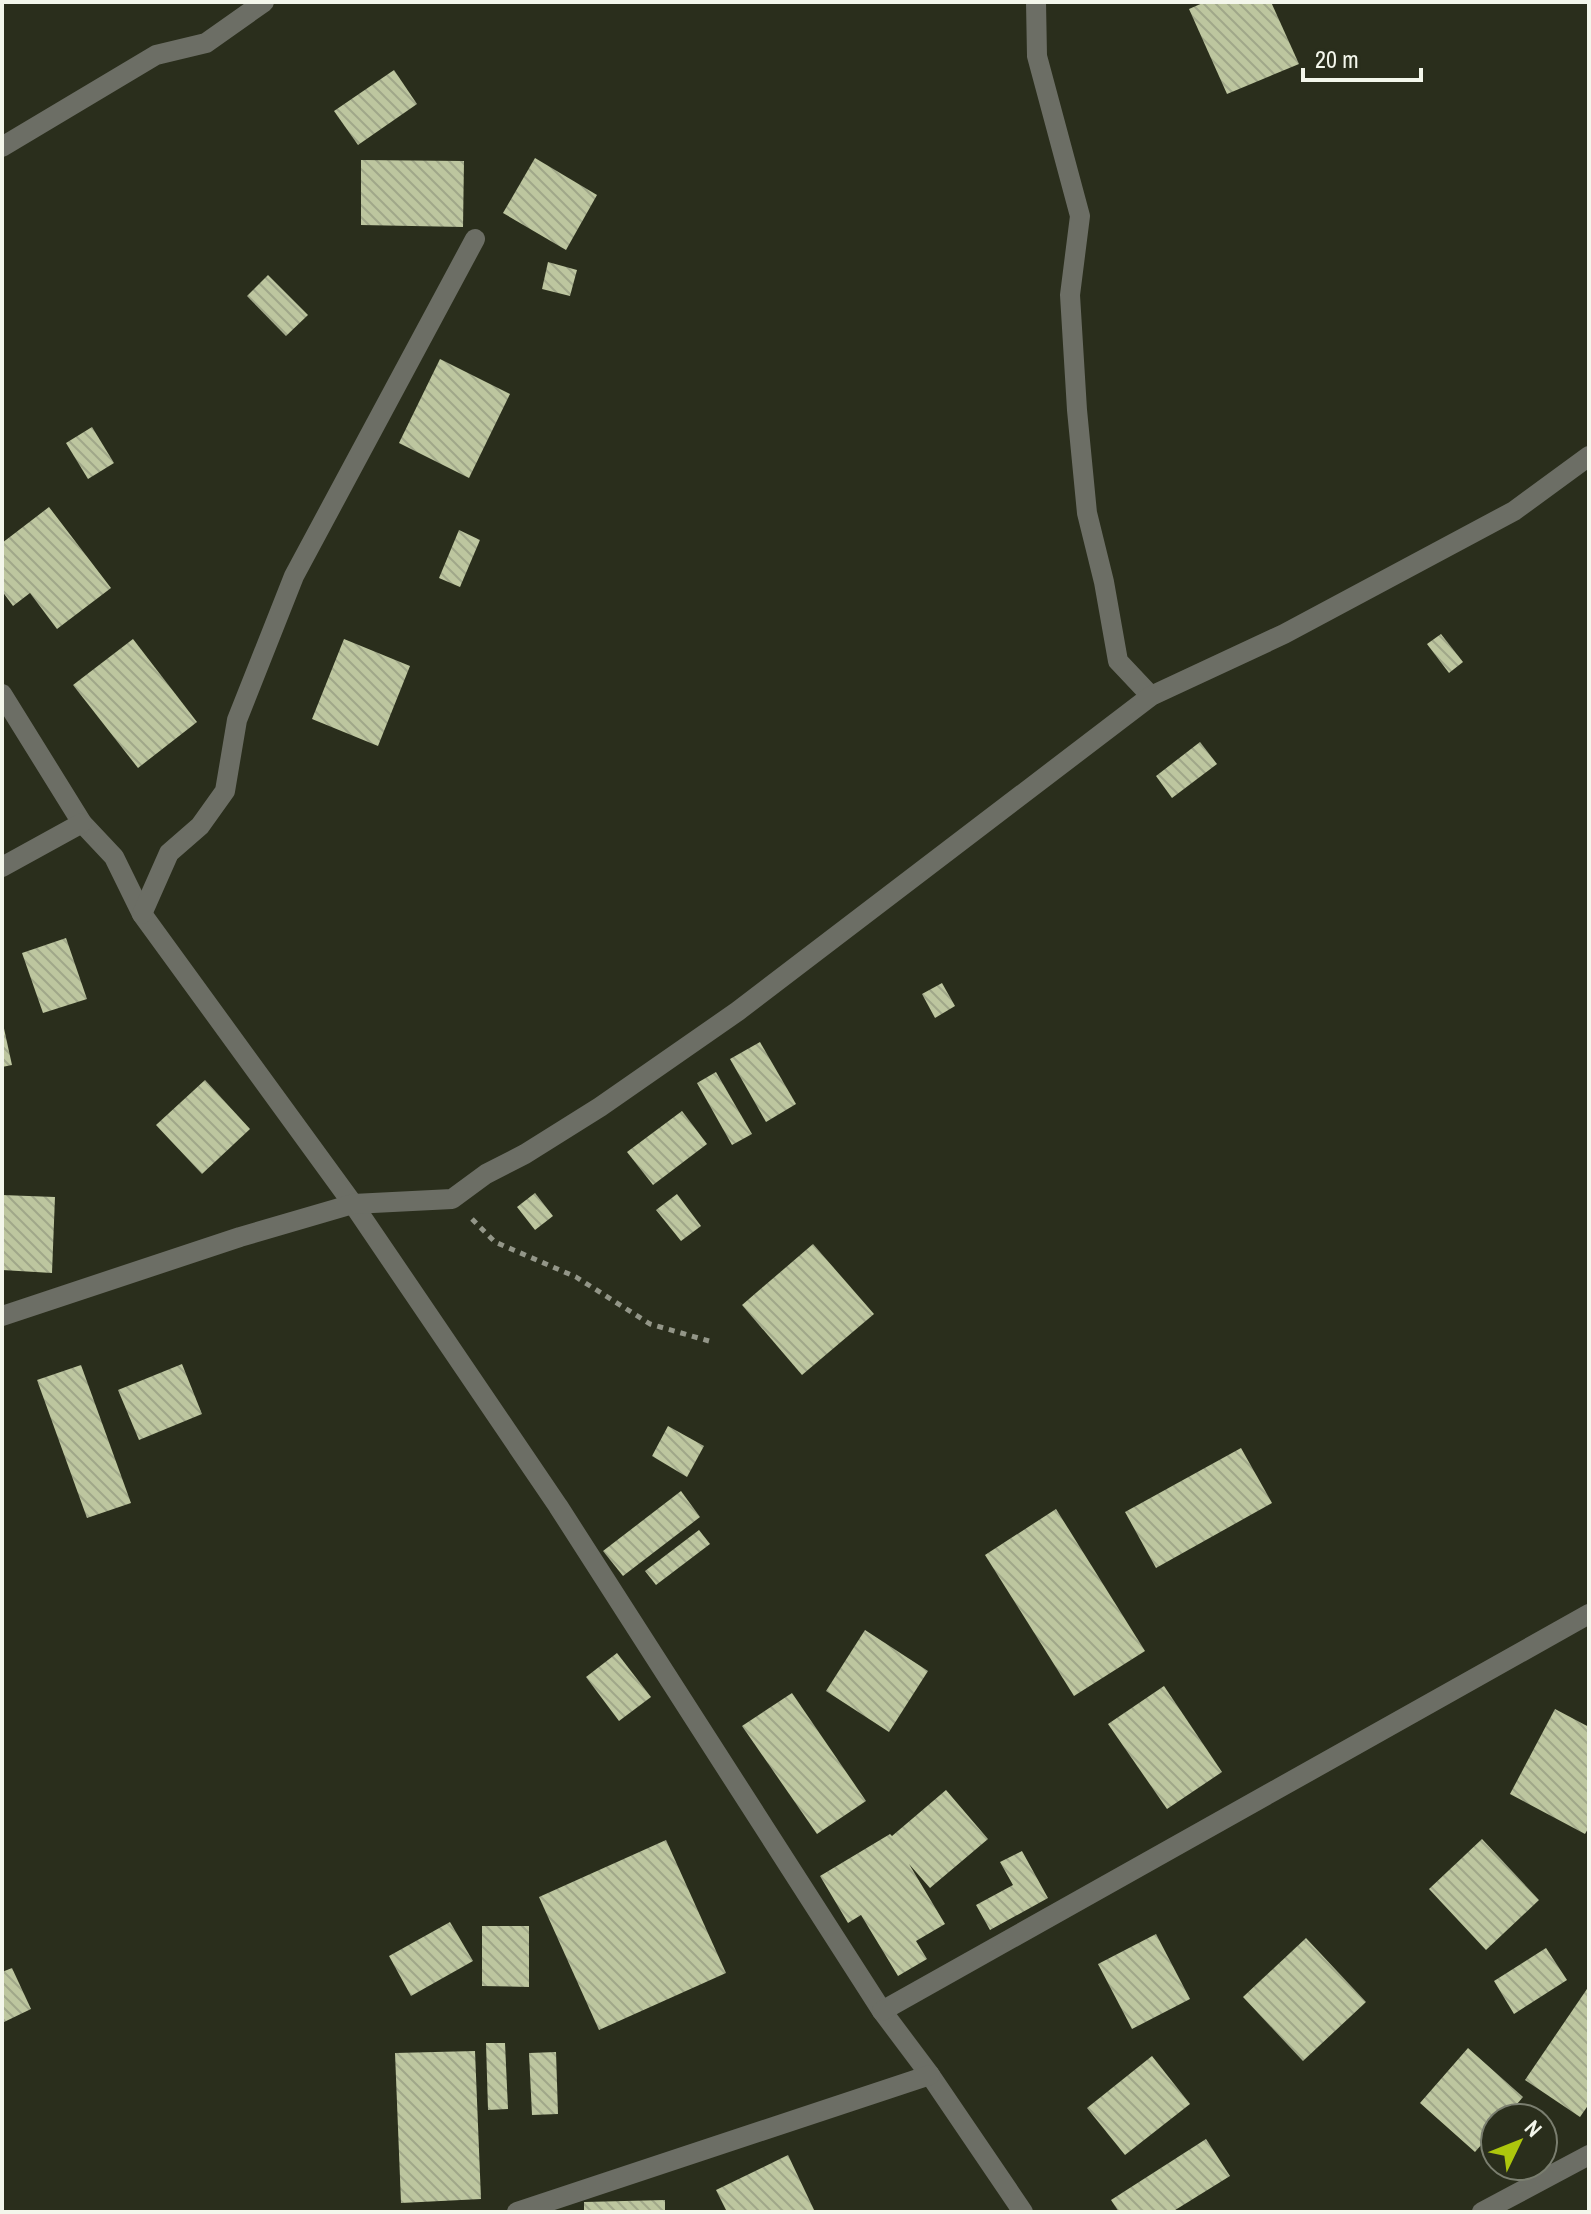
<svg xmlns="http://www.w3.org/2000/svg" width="1591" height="2214" viewBox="0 0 1591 2214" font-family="'Archivo Narrow',sans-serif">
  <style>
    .building { fill: url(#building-back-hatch) }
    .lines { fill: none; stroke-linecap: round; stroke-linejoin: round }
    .path { stroke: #939688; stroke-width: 5; stroke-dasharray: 6 6; stroke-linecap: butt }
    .minor { stroke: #6c6e65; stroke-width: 20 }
  </style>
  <defs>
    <pattern id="building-back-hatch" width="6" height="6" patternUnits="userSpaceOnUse" patternTransform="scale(2)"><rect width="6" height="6" fill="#bdc69f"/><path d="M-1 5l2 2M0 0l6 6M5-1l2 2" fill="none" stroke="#a0a789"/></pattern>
  </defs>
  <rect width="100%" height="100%" fill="#2a2e1c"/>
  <g class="building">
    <polygon points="1205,2 1271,2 1299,64 1227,94 1189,9"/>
    <polygon points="394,70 417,104 358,145 334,111"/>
    <polygon points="535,158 597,195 566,250 503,213"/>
    <polygon points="361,160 464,161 463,227 361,225"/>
    <polygon points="548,262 577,270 570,296 542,289"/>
    <polygon points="268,275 308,315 286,336 247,296"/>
    <polygon points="440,359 510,394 469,478 399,443"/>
    <polygon points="92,427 114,463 88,479 66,443"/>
    <polygon points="49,507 111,588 57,629 30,593 13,606 2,591 2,543"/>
    <polygon points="459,530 480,540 460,587 439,578"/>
    <polygon points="1441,634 1463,662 1449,673 1427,644"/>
    <polygon points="133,639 197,722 138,768 73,685"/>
    <polygon points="344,639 410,666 378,746 312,719"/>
    <polygon points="1200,742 1217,764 1172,798 1156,776"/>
    <polygon points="66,938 87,999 43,1013 22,953"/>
    <polygon points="942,983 955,1006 935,1018 922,994"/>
    <polygon points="3,1024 12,1065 2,1067 2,1025"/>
    <polygon points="760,1042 796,1104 766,1122 730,1059"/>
    <polygon points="716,1072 752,1134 732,1145 697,1083"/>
    <polygon points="205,1080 250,1129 202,1174 156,1125"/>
    <polygon points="682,1111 707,1144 653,1185 627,1152"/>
    <polygon points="535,1193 553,1216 535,1230 517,1207"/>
    <polygon points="677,1194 701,1226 681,1241 656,1210"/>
    <polygon points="2,1195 55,1197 52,1273 2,1270"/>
    <polygon points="813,1244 874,1314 802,1375 742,1305"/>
    <polygon points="182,1364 202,1414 139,1440 118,1390"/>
    <polygon points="81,1365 131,1503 87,1518 37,1380"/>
    <polygon points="668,1426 704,1446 687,1477 652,1456"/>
    <polygon points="1241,1448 1272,1503 1156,1568 1125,1512"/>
    <polygon points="681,1491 700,1517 623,1576 603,1551"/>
    <polygon points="1056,1509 1145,1651 1074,1696 985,1555"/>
    <polygon points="699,1530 710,1544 656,1585 645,1571"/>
    <polygon points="865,1630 928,1671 889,1732 826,1691"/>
    <polygon points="617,1653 651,1697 619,1721 586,1677"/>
    <polygon points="1164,1686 1222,1772 1167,1809 1108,1724"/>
    <polygon points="792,1693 866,1801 817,1834 742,1726"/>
    <polygon points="1555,1709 1589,1727 1589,1827 1585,1834 1510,1794"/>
    <polygon points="946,1790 988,1839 930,1888 909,1864 945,1924 916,1941 927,1959 898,1976 861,1915 848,1923 820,1876 890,1834 892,1836"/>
    <polygon points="1482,1839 1539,1900 1486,1950 1429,1889"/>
    <polygon points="666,1840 726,1973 599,2030 539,1897"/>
    <polygon points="1022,1851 1048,1898 990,1930 976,1905 1013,1885 1000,1862"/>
    <polygon points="450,1922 473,1961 411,1996 389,1956"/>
    <polygon points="482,1926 529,1926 529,1987 482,1986"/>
    <polygon points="1156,1934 1190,1999 1132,2029 1098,1964"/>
    <polygon points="1306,1938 1366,2002 1303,2061 1243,1997"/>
    <polygon points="1546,1948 1567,1980 1514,2014 1494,1981"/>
    <polygon points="12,1968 31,2009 2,2023 2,1972"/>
    <polygon points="1589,1986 1589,2104 1580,2117 1525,2080"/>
    <polygon points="486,2043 505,2043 508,2109 488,2110"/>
    <polygon points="1468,2048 1523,2097 1505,2118 1495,2118 1495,2129 1475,2152 1420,2103"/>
    <polygon points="475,2051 481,2199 401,2203 395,2053"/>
    <polygon points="556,2052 558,2114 532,2115 529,2053"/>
    <polygon points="1152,2056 1190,2104 1125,2155 1087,2108"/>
    <polygon points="1206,2139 1230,2176 1172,2212 1119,2212 1111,2200"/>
    <polygon points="788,2155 815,2212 727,2212 716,2190"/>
    <polygon points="665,2200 665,2212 584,2212 584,2202"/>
  </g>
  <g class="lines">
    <polyline class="path" points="472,1219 495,1242 576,1277 650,1324 709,1341"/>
    <g class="minor">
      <polyline points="1036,2 1037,56 1080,216 1070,295 1077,410 1087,513 1104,582 1118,661 1151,696"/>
      <polyline points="2,147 156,55 206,43 264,2"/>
      <polyline points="2,694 82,823 114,857 142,914 353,1204 558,1506 882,2011 930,2075 1023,2212"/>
      <polyline points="2,867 82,823"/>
      <polyline points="142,914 169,853 200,826 225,791 237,720 294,576 475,239"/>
      <polyline points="2,1316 240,1237 353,1204 452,1199 486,1174 525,1154 600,1107 738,1011 1151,696 1284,634 1514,511 1589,456"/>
      <polyline points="882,2011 1589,1614"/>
      <polyline points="517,2212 930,2075"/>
      <polyline points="1482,2212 1589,2155"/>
    </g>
  </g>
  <rect width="1591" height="2214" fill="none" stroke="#f3f6eb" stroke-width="8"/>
  <g transform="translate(1519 2142) rotate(47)"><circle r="38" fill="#2a2e1c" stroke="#7a7e6f" stroke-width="2"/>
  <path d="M0-6L14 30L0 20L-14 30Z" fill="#adc60d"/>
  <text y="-12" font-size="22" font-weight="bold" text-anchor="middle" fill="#f3f6eb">N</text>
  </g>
  <path d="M1303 68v12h118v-12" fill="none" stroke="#f3f6eb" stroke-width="4"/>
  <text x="1315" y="68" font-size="24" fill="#f3f6eb" stroke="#2a2e1c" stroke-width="6" paint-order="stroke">20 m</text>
</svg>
